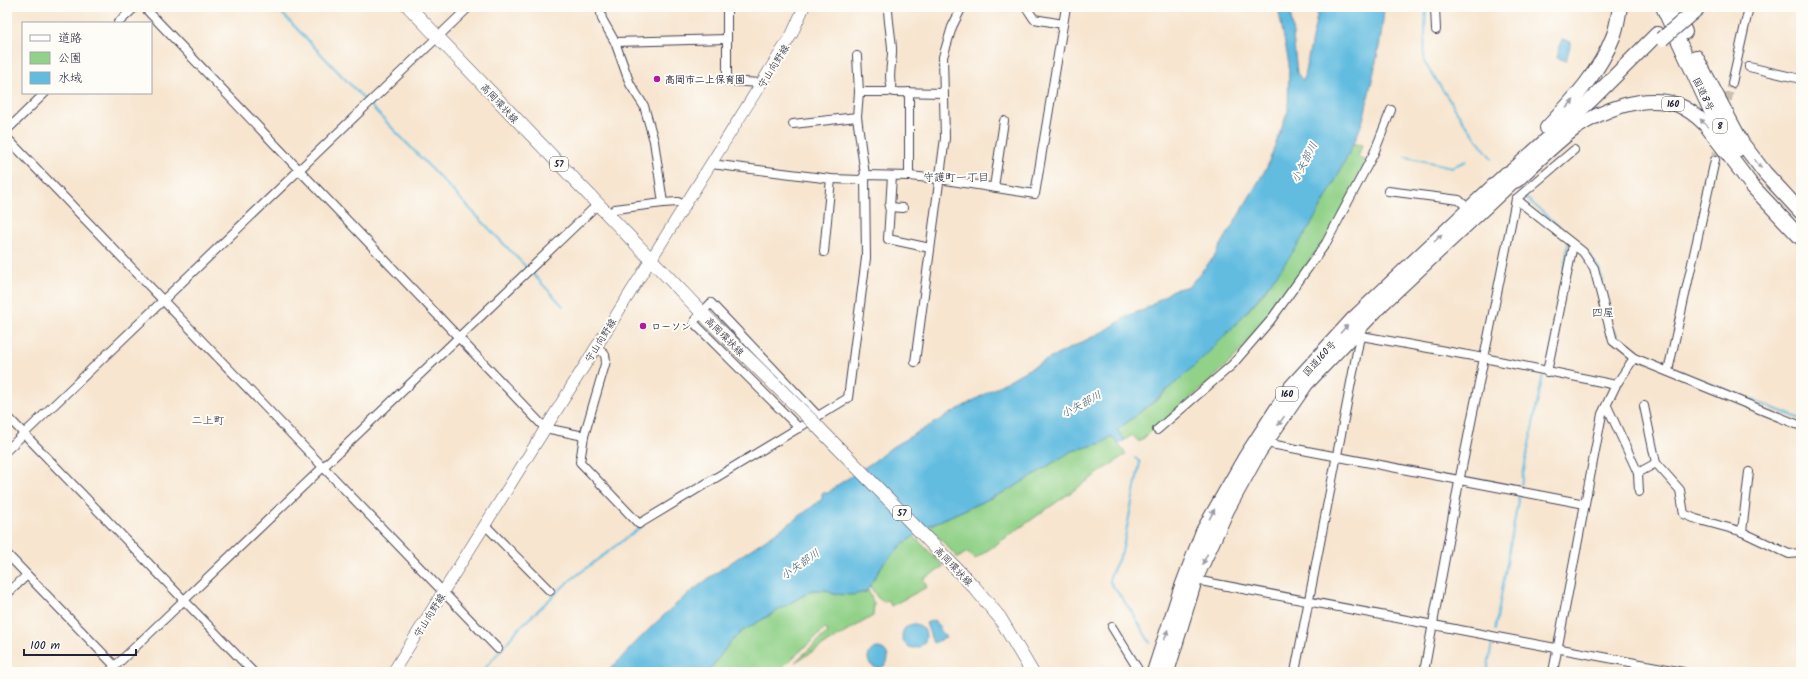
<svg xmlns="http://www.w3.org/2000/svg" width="1808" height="679" viewBox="0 0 1808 679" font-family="Kalam,'Klee One',sans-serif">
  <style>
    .green { fill: #91d188; stroke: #5a7a62 }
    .water { fill: #62bce0; stroke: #426f8e }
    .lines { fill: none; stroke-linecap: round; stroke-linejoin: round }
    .stream { stroke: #62bce0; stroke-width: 2 }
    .street-tunnel { stroke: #ccbeb1; stroke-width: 8; stroke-dasharray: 8 4; stroke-linecap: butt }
    .street-casing { stroke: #423f51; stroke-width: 10 }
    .secondary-casing { stroke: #423f51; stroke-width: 12 }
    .primary-casing { stroke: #423f51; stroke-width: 14 }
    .highway-casing { stroke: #423f51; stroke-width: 16 }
    .street { stroke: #fff; stroke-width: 8 }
    .secondary { stroke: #fff; stroke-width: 11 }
    .primary { stroke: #fff; stroke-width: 13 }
    .highway { stroke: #fff; stroke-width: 14 }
    .primary-bridge-casing { stroke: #423f51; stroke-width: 14; stroke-linecap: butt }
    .highway-bridge-casing { stroke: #423f51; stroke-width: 16; stroke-linecap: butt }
    .primary-bridge { stroke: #fff; stroke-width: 13 }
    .highway-bridge { stroke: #fff; stroke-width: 14 }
    .oneway { fill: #9c9ca7 }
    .poi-dot { fill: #b5179e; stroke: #fdfcf7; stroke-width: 1.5 }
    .labels { text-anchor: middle; stroke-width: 4; stroke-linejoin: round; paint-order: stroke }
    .shield { fill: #fdfcf7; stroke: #646373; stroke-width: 1 }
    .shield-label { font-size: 9px; font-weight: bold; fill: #22223b }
    .street-label { font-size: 10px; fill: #22223b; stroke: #fdfcf7 }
    .poi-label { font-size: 10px; font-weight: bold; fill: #22223b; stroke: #fdfcf7; text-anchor: start }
    .water-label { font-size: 11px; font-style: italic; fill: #385875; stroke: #fdfcf7 }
    .neighbourhood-label { font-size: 11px; fill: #22223b; stroke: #fdfcf7 }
  </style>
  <rect width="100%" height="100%" fill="#fdfcf7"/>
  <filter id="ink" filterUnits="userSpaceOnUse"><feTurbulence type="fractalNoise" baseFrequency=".025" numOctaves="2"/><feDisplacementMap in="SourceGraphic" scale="8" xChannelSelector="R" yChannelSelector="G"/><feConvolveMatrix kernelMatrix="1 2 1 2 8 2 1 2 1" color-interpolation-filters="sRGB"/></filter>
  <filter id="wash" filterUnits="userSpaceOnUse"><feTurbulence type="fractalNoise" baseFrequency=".012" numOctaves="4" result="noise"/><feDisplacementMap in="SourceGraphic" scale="16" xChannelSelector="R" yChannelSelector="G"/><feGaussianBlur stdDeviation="0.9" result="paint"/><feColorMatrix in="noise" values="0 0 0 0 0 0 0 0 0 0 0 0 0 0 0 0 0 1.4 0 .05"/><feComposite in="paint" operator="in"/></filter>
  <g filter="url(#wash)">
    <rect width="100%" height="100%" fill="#f7e5cf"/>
    <g class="green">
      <polygon points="1353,143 1362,145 1358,157 1367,162 1332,229 1280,302 1234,358 1205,386 1139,442 1132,435 1125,440 1117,430 1158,399 1223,338 1264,293"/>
      <polygon points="1112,436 1126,454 975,559 967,552 958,558 928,526 1011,489 1072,451 1102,443"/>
      <polygon points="914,536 944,567 923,579 927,587 891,606 888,600 883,602 877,597 870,586 883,564 903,544"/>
      <polygon points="813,590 826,590 833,594 866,592 868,590 874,604 873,616 795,662 828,632 826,628 777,672 705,672 712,667 728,645 741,632"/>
    </g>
    <g class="water">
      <path d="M1278 7H1290L1297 73 1303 81 1317 16 1316 7H1384C1383 30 1378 53 1373 76 1369 90 1367 106 1363 120 1357 138 1347 156 1339 173 1289 277 1210 361 1117 430L1125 440 1118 444 1112 436 1102 443 1072 451 1011 489 928 526 903 544 883 564 866 592 853 595 833 594 826 590H812L741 632 728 645 712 667 705 672H608C639 638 672 605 709 578 746 551 786 528 822 499V493H828L836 486 873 462 892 447 1025 371 1108 329 1131 314 1144 310 1173 290 1189 286 1214 257 1267 167 1288 111 1289 64Z"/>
      <polygon points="1562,39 1571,42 1566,61 1557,58"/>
      <polygon points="934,620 946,638 933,643 926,623"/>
      <circle cx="914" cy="636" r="12"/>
      <circle cx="878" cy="658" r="10"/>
    </g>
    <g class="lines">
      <g class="stream">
        <polyline points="276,7 367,102"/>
        <polyline points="1426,7 1424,62 1464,122 1492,159"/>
        <polyline points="370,105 528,269"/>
        <polyline points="1406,157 1452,167 1466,161"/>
        <polyline points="1524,196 1577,242"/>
        <polyline points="1587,252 1599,268 1603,285"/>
        <polyline points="1564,271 1568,244"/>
        <polyline points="531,272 563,306"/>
        <polyline points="1614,330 1620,341 1626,347"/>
        <polyline points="1630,350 1668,367"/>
        <polyline points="1672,369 1801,419"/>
        <polyline points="1135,458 1140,462 1122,552 1110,576 1110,582 1132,612 1150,643"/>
        <polyline points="1521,485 1543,374"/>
        <polyline points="1495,630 1519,495"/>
        <polyline points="482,672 519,628 568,582 642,526"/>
        <polyline points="1487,672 1492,643"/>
      </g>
    </g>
  </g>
  <g filter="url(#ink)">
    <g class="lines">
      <g class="street-tunnel">
        <polyline points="1725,112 1732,83"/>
        <polyline points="1715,160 1719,141"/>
      </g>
      <g class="street-casing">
        <g id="street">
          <polyline points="144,7 545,428 584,436"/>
          <polyline points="600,7 602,19 615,42 630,84 644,106 654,141 663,203"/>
          <polyline points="727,7 727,81 762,83"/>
          <path d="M888 7C888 21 891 34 892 48 893 62 886 80 894 92L943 93"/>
          <polyline points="1026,7 1034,19 1063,24"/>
          <polyline points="1435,7 1436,30"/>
          <polyline points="118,23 135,7"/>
          <polyline points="615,42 727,39"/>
          <polyline points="1749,67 1801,79"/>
          <polyline points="1732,83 1749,7"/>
          <polyline points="859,92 888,92 892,88"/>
          <polyline points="793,124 857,117"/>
          <polyline points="7,130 45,93"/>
          <polyline points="7,138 498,649"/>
          <polyline points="711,164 831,179 861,180 865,175 909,176 939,179 1035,194 1066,7"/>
          <polyline points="892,176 888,239 930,248"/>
          <polyline points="909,176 909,92"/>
          <polyline points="994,187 1004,121"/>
          <polyline points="1388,191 1459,200 1469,209"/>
          <polyline points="1516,199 1583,252 1594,268 1613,341 1634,358 1801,426"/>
          <polyline points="889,207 903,208"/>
          <polyline points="608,216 615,209 663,203 678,202 686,206"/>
          <polyline points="824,252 831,179"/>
          <polyline points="1356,335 1484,358 1616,385"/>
          <polyline points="597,346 605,355 606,361 584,436 580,462 639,524 848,398 866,258 865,175 857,117 859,92 857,56"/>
          <polyline points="915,362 945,138 943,57 952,27 962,7"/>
          <polyline points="1668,371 1715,160"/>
          <polyline points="1547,372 1573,245"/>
          <polyline points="1607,406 1638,473 1639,492"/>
          <polyline points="1644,406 1656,463"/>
          <polyline points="7,416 253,672"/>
          <polyline points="799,428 694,323 695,320 711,303 818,416"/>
          <polyline points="1157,430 1232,365 1270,321 1326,243 1374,153 1391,110"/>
          <polyline points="1265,443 1585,504"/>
          <polyline points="7,450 469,7"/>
          <polyline points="1638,473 1656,463 1680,490 1684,514 1696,519 1740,531 1789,554 1801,553"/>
          <polyline points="485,525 550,591"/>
          <polyline points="1742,532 1749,472"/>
          <polyline points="7,554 115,666"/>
          <polyline points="1195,580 1683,672"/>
          <polyline points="7,594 27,575"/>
          <polyline points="1112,627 1139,671"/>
          <polyline points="109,672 597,205"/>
          <polyline points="1295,672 1360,336"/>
          <polyline points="1424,672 1459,482 1516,199 1574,150"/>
          <polyline points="1553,672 1602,414 1616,385 1634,358"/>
        </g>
      </g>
      <g class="secondary-casing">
        <polyline id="secondary" points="393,672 792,34 804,7"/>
      </g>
      <g class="primary-casing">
        <g id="primary">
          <polyline points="409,7 710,321"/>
          <polyline points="815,424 975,588 1000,618 1032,672"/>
        </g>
      </g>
      <g class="highway-casing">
        <g id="highway">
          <polyline points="1663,7 1711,111 1736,151"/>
          <polyline points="1674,7 1685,32"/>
          <polyline points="1696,57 1742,143 1765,173 1801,212"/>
          <path d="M1547 128C1573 100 1599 73 1613 37 1617 28 1618 17 1620 7"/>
          <polyline points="1154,672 1181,589 1203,531 1246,456 1291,387 1354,318 1506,174 1511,172 1591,100 1657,34"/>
          <path d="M1167 672 1195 580 1227 510 1259 452 1306 384 1382 304 1512 182 1517 180C1535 163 1554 144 1574 129 1602 110 1643 93 1678 105 1688 109 1697 116 1705 124L1753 187 1801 238"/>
        </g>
      </g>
      <use href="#street" class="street"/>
      <use href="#secondary" class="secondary"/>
      <use href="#primary" class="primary"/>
      <use href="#highway" class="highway"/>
      <g class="primary-bridge-casing">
        <polyline id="primary-bridge" points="710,321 815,424"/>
      </g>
      <g class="highway-bridge-casing">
        <polyline id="highway-bridge" points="1662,39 1699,7"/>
      </g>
      <use href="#primary-bridge" class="primary-bridge"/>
      <use href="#highway-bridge" class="highway-bridge"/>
    </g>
    <defs><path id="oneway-solid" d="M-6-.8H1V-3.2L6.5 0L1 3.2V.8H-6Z"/></defs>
    <g class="oneway">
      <use href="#oneway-solid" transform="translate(1570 104) rotate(-47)"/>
      <use href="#oneway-solid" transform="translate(1704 123) rotate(-134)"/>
      <use href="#oneway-solid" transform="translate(1758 164) rotate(52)"/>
      <use href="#oneway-solid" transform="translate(1438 238) rotate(-43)"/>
      <use href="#oneway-solid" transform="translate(1344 329) rotate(-48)"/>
      <use href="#oneway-solid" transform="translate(1281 421) rotate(125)"/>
      <use href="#oneway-solid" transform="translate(1212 514) rotate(-62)"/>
      <use href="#oneway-solid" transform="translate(1205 559) rotate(115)"/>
      <use href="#oneway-solid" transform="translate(1166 635) rotate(-72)"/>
    </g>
  </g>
  <g class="poi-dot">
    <circle cx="657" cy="79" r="4"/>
    <circle cx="643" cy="326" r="4"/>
  </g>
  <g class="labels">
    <g class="shield">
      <rect x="1662" y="97" width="22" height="14" rx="3"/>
      <rect x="1713" y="119" width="14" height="14" rx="3"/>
      <rect x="550" y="157" width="18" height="14" rx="3"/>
      <rect x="1276" y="387" width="22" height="14" rx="3"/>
      <rect x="893" y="506" width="18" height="14" rx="3"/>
    </g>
    <g class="shield-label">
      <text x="1673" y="107">160</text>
      <text x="1720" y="129">8</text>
      <text x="559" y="167">57</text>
      <text x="1287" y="397">160</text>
      <text x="902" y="516">57</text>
    </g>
    <g class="street-label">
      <text transform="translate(773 66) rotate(-58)" y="4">守山向野線</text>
      <text transform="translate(1704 94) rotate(64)" y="4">国道8号</text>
      <text transform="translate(500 103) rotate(47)" y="4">高岡環状線</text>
      <text transform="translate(725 336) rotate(45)" y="4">高岡環状線</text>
      <text transform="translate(600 340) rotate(-58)" y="4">守山向野線</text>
      <text transform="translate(1319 358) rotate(-48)" y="4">国道160号</text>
      <text transform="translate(954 566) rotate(46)" y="4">高岡環状線</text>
      <text transform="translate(429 615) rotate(-58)" y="4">守山向野線</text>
    </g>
    <g class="poi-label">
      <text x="665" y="83">高岡市二上保育園</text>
      <text x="651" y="330">ローソン</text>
    </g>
    <g class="water-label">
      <text transform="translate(1304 162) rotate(-63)" y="4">小矢部川</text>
      <text transform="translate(1081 404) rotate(-28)" y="4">小矢部川</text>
      <text transform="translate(800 564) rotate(-35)" y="4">小矢部川</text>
    </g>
    <g class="neighbourhood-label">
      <text x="956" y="181">守護町一丁目</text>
      <text x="1603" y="316">四屋</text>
      <text x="208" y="424">二上町</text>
    </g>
  </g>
  <rect width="1808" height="679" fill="none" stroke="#fdfcf7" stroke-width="24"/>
  <rect x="22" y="22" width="130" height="72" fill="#fdfcf7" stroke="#a5a5ac"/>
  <rect x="30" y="35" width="20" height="6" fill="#ffffff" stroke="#a5a5ac"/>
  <text x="58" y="42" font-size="12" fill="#22223b">道路</text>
  <rect x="30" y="52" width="20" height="12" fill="#91d188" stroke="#a5a5ac"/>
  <text x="58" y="62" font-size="12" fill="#22223b">公園</text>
  <rect x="30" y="72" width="20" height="12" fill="#62bce0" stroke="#a5a5ac"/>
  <text x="58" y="82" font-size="12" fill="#22223b">水域</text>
  <path d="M24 649v6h112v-6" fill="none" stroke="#22223b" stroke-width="2"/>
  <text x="30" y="649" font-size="12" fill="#22223b" stroke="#fdfcf7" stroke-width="3" paint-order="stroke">100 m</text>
</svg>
